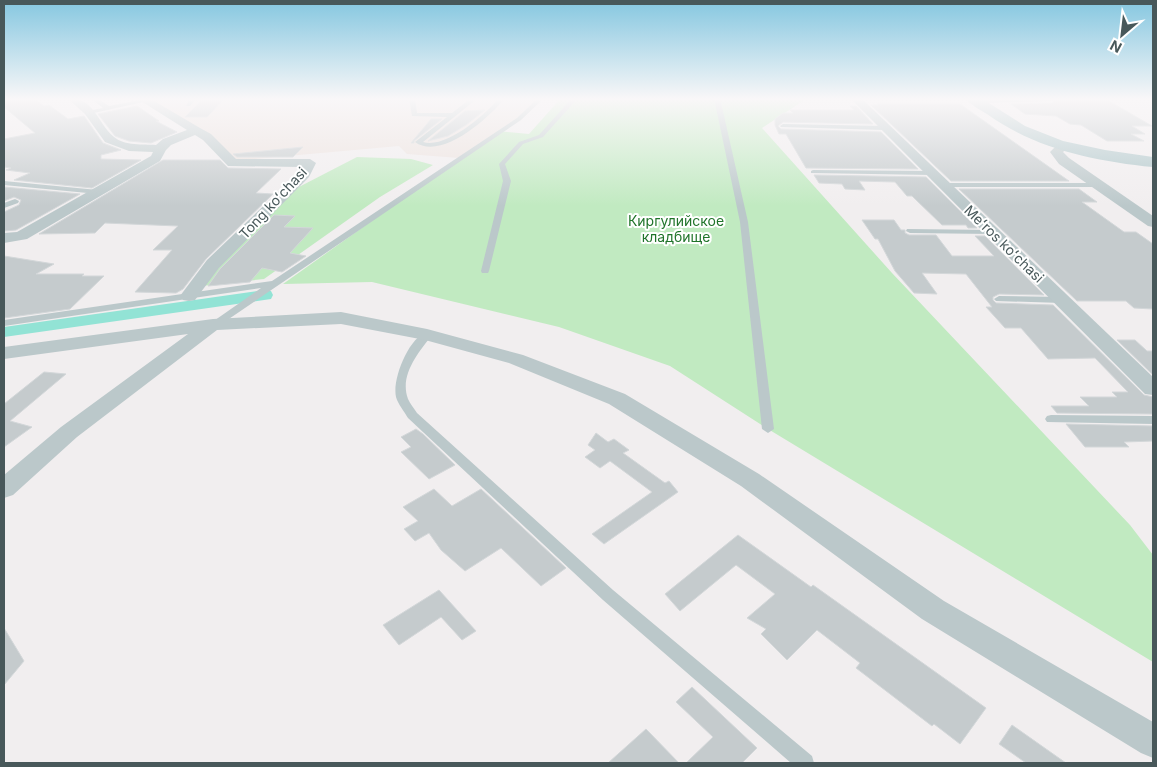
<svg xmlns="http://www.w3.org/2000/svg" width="1157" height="767" viewBox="0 0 1157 767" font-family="Inter,sans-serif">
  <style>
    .commercial { fill: #ece2de }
    .green { fill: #c1eac1 }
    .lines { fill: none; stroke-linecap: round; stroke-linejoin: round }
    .canal { fill: #92e3d5; fill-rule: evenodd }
    .building { fill: #c5cbcd; stroke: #d3d7d9 }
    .lane { fill: #bbc8ca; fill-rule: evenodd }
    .street { fill: #bbc8ca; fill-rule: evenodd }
    .primary { fill: #b0c7ca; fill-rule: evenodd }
    .labels { text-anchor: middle; stroke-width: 4; stroke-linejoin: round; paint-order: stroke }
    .far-street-label { font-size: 14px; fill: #48585a; stroke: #fff }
    .far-park-label { font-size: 14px; fill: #20742a; stroke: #fff }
  </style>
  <rect width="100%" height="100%" fill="#f1eeef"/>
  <polygon class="commercial" points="142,98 543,98 519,119 459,158 407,154 399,146 233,161 201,136"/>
  <g class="green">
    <polygon points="561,98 801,98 803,101 762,128 892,273 1130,525 1153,555 1153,662 768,429 670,366 559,327 372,282 283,284 498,131 529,134"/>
    <polygon points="357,157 411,159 433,165 380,197 264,279 201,286 295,189"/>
  </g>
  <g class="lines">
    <polygon class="canal" points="265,290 271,291 273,295 271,299 4,337 4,327"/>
  </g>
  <g class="building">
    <polygon points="4,98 33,98 44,106 49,105 68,119 84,116 103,143 121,150 101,155 101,159 141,160 92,188 14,180 30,173 6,170 11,168 4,167 4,139 35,133 4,107"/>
    <polygon points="204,98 225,98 207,117 185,117"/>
    <polygon points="1052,98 1104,98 1152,126 1132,126 1145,134 1131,134 1144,141 1107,141 1081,125 1070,124 1056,116 1025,114 1011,104 1052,103 1054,101"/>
    <polygon points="877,104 960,104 1069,181 951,181 871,105 878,105"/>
    <polygon points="137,106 159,121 156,121 177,132 151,143 129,141 115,136 98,114"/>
    <polygon points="850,106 856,106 873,124 783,122 778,126 781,129 881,132 918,169 806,168 786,134 779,134 775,125 775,119 783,113 793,113 790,110 854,110"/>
    <polygon points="485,110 466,125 448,136 428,141 465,111"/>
    <polygon points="431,119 442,119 414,141 414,143 411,143"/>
    <polygon points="303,147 293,157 237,157 233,154"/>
    <polygon points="163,160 220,160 228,168 281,169 256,193 273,194 206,259 183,289 176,293 135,292 172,250 153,250 178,226 105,223 95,233 39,234"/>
    <polygon points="814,175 926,177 977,228 968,228 966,225 942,225 912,196 907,196 895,182 859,181 865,190 845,189 842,184 819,183"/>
    <polygon points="4,187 80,194 16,230 4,231 4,212 19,205 21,200 14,197 4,201"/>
    <polygon points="959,189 1079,189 1097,202 1082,202 1124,232 1136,232 1153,244 1153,309 1134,308 1126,301 1077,301"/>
    <polygon points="274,215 295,216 284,227 313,228 290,253 306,256 282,272 262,268 250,282 208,286 220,269"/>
    <polygon points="862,220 894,220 901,230 905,230 905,233 909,235 936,235 952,256 994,256 975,236 985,236 1044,295 999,294 993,297 993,300 996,303 1053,305 1144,395 1153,397 1153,414 1057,413 1051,406 1089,406 1080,397 1117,397 1112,392 1128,392 1095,358 1048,359 1021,328 1005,328 986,307 992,307 966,274 922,273 937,294 914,293 895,271 878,239 875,239"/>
    <polygon points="4,256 54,264 36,274 84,274 82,276 104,276 70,309 4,318"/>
    <polygon points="1117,340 1135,340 1147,351 1153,351 1153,375"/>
    <polygon points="44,372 66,374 10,421 32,427 4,447 4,404"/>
    <polygon points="1066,424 1153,426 1153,441 1124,442 1129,447 1085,447"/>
    <polygon points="416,429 423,434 455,465 429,479 401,452 411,447 401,437"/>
    <polygon points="596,433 608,442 614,439 629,450 623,453 665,483 669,481 678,492 604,544 592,534 652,492 610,461 600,468 585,457 595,450 588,445"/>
    <polygon points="434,489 452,506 481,489 566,568 541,586 501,548 465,571 441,550 429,533 415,541 404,529 418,521 403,507"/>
    <polygon points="738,535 811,587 813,585 986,708 960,744 934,724 932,726 856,668 860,663 817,630 787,660 761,634 766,629 747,618 775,594 736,565 680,611 665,594"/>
    <polygon points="439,590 476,631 462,640 441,617 399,645 383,625"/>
    <polygon points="4,628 24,661 4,685"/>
    <polygon points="692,687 757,748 742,763 686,763 713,737 676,702"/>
    <polygon points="1012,725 1066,763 1026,763 999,744"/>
    <polygon points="646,729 679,763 608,763"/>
  </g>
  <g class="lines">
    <g class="lane">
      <polygon points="90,98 97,98 109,106 145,99 148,101 89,114 87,111 103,108"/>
      <polygon points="191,98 197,98 190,106 186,106"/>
      <path d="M409 98H415L417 113H452L471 98H478L423 142C446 149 485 115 499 98H505C489 118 441 161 415 142L447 117 412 116Z"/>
      <polygon points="538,98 544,98 521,120 217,327 209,327 208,325 261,288 4,326 4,320 272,281 517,118"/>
      <polygon points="572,98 578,98 543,137 523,144 505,164 511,181 489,271 488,273 482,273 481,271 503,181 499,164 519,142 539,135"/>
      <polygon points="714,98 720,98 748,222 774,429 768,433 762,429 740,222"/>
      <polygon points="1050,98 1052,101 976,103 973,101 976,99"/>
      <polygon points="783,124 885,126 888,128 885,130 781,127 780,126"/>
      <polygon points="813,170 932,171 936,173 932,175 811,173 811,171"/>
      <polygon points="4,181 98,190 102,192 98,194 4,185"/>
      <polygon points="941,183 1096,183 1100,185 1096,187 941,187"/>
      <polygon points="15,199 19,201 18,203 4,208 4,203"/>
      <polygon points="907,229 992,230 996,232 992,234 910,233 906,231"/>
      <polygon points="999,296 1062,297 1067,300 1062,303 996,301 994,299"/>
      <path d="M427 332 432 335C419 352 399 375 408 399 410 404 414 408 417 413L613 590 812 756 814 763H791L603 600 408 418C404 411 398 404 396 397 392 379 409 337 427 332Z"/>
      <polygon points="1051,415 1153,416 1153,424 1047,422 1045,419 1047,416"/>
    </g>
    <g class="street">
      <path d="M67 98C96 98 96 122 114 137 125 146 143 144 156 145L163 139 187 130 136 98H149L200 128 211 134 236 159H310L316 163 309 177 219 268 195 300 189 301 183 300 180 296 207 260 299 172 301 167 228 166 203 140 195 135 171 145 166 150 160 161 27 239 4 243V233L17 232 151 156 153 152 129 151 105 142 85 114Z"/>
      <polygon points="850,98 861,98 1153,377 1153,395 1145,394"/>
      <polygon points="1063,142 1069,146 1063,152 1069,158 1153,216 1153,227 1148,226 1059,164 1050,152 1059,143"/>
      <polygon points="341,312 427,329 523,355 625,394 759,474 944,601 1153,722 1153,758 1141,753 922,619 741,486 609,404 509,363 425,340 341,324 217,330 77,437 13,495 4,498 4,475 61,427 188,334 4,359 4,347 213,319"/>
    </g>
    <path class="primary" d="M965 98H981L1025 126 1063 141 1105 150 1153 157V167C1094 161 1036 149 987 114 980 110 971 105 965 98Z"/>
  </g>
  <linearGradient id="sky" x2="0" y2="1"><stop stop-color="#85c7e0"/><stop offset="0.48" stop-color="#f9f7f8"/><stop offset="1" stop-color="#f9f7f8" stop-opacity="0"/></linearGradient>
  <rect width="1157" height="206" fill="url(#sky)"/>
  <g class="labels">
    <g class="far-street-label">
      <text transform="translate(273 203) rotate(-47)" y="5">Tong koʻchasi</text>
      <text transform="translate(1004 244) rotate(44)" y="5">Meʻros koʻchasi</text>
    </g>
    <g class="far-park-label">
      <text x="676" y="226">Киргулийское<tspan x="676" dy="16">кладбище</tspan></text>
    </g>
  </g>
  <rect width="1157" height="767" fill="none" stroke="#48585a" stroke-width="10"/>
  <g transform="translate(1122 35) rotate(208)" stroke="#ffffff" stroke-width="4" paint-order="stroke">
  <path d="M0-4L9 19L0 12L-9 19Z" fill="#48585a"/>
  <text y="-8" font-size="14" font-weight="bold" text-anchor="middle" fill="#48585a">N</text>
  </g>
</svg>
